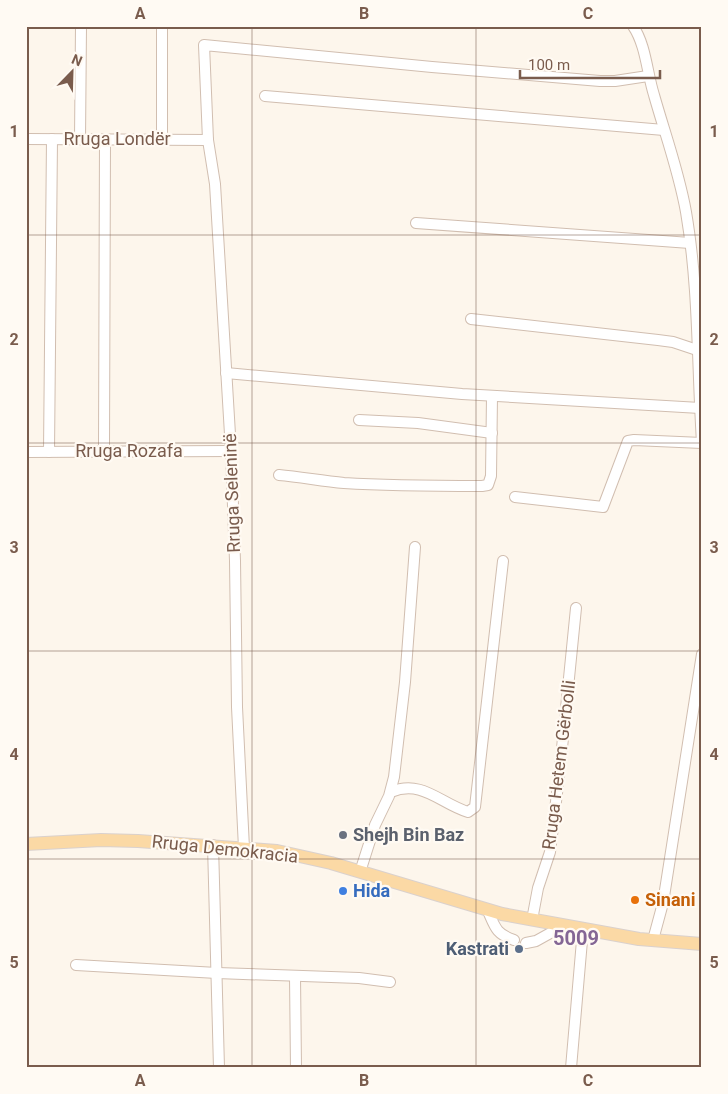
<svg xmlns="http://www.w3.org/2000/svg" width="728" height="1094" viewBox="0 0 728 1094" font-family="Roboto,sans-serif">
  <style>
    .lines { fill: none; stroke-linecap: round; stroke-linejoin: round }
    .minor-casing { stroke: #d1beb0; stroke-width: 12 }
    .major-casing { stroke: #dad1cd; stroke-width: 14 }
    .minor { stroke: #fff; stroke-width: 10 }
    .major { stroke: #fbd9a5; stroke-width: 12 }
    .grid { fill: none; stroke: #7a5c4d; stroke-width: 1; stroke-opacity: 0.55 }
    .worship-dot { fill: #6b7280; stroke: #fffaf3; stroke-width: 2 }
    .shop-dot { fill: #3f7fe0; stroke: #fffaf3; stroke-width: 2 }
    .food-dot { fill: #e8710a; stroke: #fffaf3; stroke-width: 2 }
    .service-dot { fill: #5c6f8a; stroke: #fffaf3; stroke-width: 2 }
    .labels { text-anchor: middle; stroke-width: 4.5; stroke-linejoin: round; paint-order: stroke }
    .street-label { font-size: 18px; fill: #7a5c4d; stroke: #fffaf3 }
    .worship-label { font-size: 18px; font-weight: bold; fill: #5b616d; stroke: #fffaf3; text-anchor: start }
    .shop-label { font-size: 18px; font-weight: bold; fill: #366cbe; stroke: #fffaf3; text-anchor: start }
    .food-label { font-size: 18px; font-weight: bold; fill: #c56008; stroke: #fffaf3; text-anchor: start }
    .service-label { font-size: 18px; font-weight: bold; fill: #4e5e75; stroke: #fffaf3; text-anchor: end }
    .quarter-label { font-size: 20px; font-weight: bold; fill: #846695; stroke: #fffaf3 }
    .neatline { fill: none; stroke: #7a5c4d; stroke-width: 2 }
    .grid-label { font-size: 16px; text-anchor: middle; font-weight: bold; fill: #7a5c4d }
  </style>
  <rect width="100%" height="100%" fill="#fdf6ec"/>
  <g class="lines">
    <g class="minor-casing">
      <g id="minor">
        <polyline points="162,26 162,139"/>
        <path d="M633 26C646 45 647 73 654 95 665 134 679 172 686 212 699 288 697 366 702 442"/>
        <polyline points="265,96 664,130"/>
        <polyline points="26,139 208,140"/>
        <polyline points="80,139 81,26"/>
        <polyline points="416,223 690,243"/>
        <polyline points="471,319 658,340 673,342 697,350"/>
        <polyline points="226,373 462,394 700,408"/>
        <polyline points="359,420 418,423 492,433"/>
        <polyline points="104,451 105,139"/>
        <polyline points="26,452 231,451"/>
        <polyline points="49,452 52,139"/>
        <path d="M279 475C301 477 322 481 344 483 390 486 436 486 482 486L488 485 491 476 492 396"/>
        <polyline points="515,497 603,507 628,441 634,440 702,443"/>
        <path d="M391 792C422 779 441 804 468 812L475 807 503 561"/>
        <polyline points="213,845 219,1068"/>
        <polyline points="244,848 237,707 235,561 231,451 215,184 208,140 204,45 432,67 600,81 615,81 648,76"/>
        <polyline points="360,872 375,825 389,796 394,777 405,682 415,547"/>
        <path d="M488 911C495 927 496 934 514 940"/>
        <polyline points="532,920 538,888 550,852 560,768 576,608"/>
        <polyline points="653,940 663,903 702,654"/>
        <polyline points="526,943 536,941 563,926"/>
        <polyline points="76,965 217,973 359,978 390,982"/>
        <polyline points="295,976 296,1068"/>
        <polyline points="571,1068 583,929"/>
      </g>
    </g>
    <g class="major-casing">
      <polyline id="major" points="26,844 101,840 138,841 277,851 331,863 502,914 639,939 702,944"/>
    </g>
    <use href="#minor" class="minor"/>
    <use href="#major" class="major"/>
  </g>
  <path class="grid" d="M252 26V1068M476 26V1068M26 235H702M26 443H702M26 651H702M26 859H702"/>
  <circle class="worship-dot" cx="343" cy="835" r="5"/>
  <circle class="shop-dot" cx="343" cy="891" r="5"/>
  <circle class="food-dot" cx="635" cy="900" r="5"/>
  <circle class="service-dot" cx="519" cy="949" r="5"/>
  <g class="labels">
    <g class="street-label">
      <text x="117" y="145">Rruga Londër</text>
      <text x="129" y="457">Rruga Rozafa</text>
      <text transform="translate(232 493) rotate(-92)" y="6">Rruga Seleninë</text>
      <text transform="translate(559 765) rotate(-83)" y="6">Rruga Hetem Gërbolli</text>
      <text transform="translate(225 849) rotate(6)" y="6">Rruga Demokracia</text>
    </g>
    <g class="worship-label">
      <text x="353" y="841">Shejh Bin Baz</text>
    </g>
    <g class="shop-label">
      <text x="353" y="897">Hida</text>
    </g>
    <g class="food-label">
      <text x="645" y="906">Sinani</text>
    </g>
    <g class="service-label">
      <text x="509" y="955">Kastrati</text>
    </g>
    <g class="quarter-label">
      <text x="576" y="945">5009</text>
    </g>
  </g>
  <rect width="728" height="1094" fill="none" stroke="#fffaf3" stroke-width="55"/>
  <g transform="translate(72 72) rotate(23)" stroke="#fffaf3" stroke-width="4" paint-order="stroke">
  <path d="M0-4L9 19L0 12L-9 19Z" fill="#7a5c4d"/>
  <text y="-8" font-size="14" font-weight="bold" text-anchor="middle" fill="#7a5c4d">N</text>
  </g>
  <path d="M520 70v8h140v-8" fill="none" stroke="#7a5c4d" stroke-width="2.5"/>
  <text x="528" y="70" font-size="15" fill="#7a5c4d" stroke="#fffaf3" stroke-width="4" paint-order="stroke">100 m</text>
  <rect x="28" y="28" width="672" height="1038" class="neatline"/>
  <g class="grid-label">
    <text x="140" y="19">A</text>
    <text x="364" y="19">B</text>
    <text x="588" y="19">C</text>
    <text x="14" y="137">1</text>
    <text x="714" y="137">1</text>
    <text x="14" y="345">2</text>
    <text x="714" y="345">2</text>
    <text x="14" y="553">3</text>
    <text x="714" y="553">3</text>
    <text x="14" y="760">4</text>
    <text x="714" y="760">4</text>
    <text x="14" y="968">5</text>
    <text x="714" y="968">5</text>
    <text x="140" y="1086">A</text>
    <text x="364" y="1086">B</text>
    <text x="588" y="1086">C</text>
  </g>
</svg>
